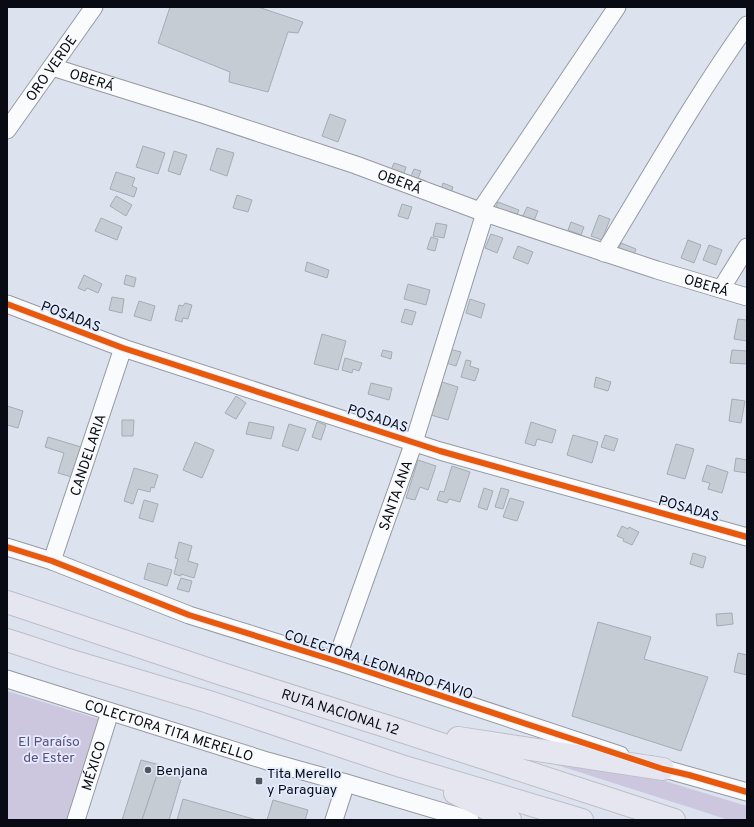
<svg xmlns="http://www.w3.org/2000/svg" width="754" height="827" viewBox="0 0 754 827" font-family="Overpass,sans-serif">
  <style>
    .green { fill: #ccc7de }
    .building { fill: #c5ccd4; stroke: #a6acb4 }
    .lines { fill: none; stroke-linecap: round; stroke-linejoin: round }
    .street-casing { stroke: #959aa3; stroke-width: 19 }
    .highway-casing { stroke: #bcbfc5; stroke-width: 24 }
    .street { stroke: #fafbfc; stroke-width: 17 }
    .highway { stroke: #e6e6f1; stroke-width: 22 }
    .cycleway-casing { stroke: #e3ecff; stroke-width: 8 }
    .cycleway { stroke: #e8590c; stroke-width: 6 }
    .poi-dot { fill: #525660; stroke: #e3ecff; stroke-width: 1.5 }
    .labels { text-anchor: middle; stroke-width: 3.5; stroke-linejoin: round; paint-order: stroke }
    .street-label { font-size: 14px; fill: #080b13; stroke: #e3ecff }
    .park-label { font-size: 14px; fill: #624c7c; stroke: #e3ecff }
    .poi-label { font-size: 14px; fill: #080b13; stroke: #e3ecff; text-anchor: start }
  </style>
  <rect width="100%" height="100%" fill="#dce2ee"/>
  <g class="green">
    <polygon points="7,691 102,720 71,820 7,820"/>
    <polygon points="557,765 625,769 747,806 747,820 729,820"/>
  </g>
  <g class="building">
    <polygon points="170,7 258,7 303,22 298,33 288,32 268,92 229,82 230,72 158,43"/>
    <polygon points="330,114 346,120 338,142 322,136"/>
    <polygon points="143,146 165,153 158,174 136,167"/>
    <polygon points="217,148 234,153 227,176 210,170"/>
    <polygon points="174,151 187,155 180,175 168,171"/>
    <polygon points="394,163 406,167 402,180 389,175"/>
    <polygon points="414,169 421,171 418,178 426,181 423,186 409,181"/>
    <polygon points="116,172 135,178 132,186 137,188 134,197 110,189"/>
    <polygon points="443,183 453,187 450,196 440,192"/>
    <polygon points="237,195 252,200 248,212 233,208"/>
    <polygon points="116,196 132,205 126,216 110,206"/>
    <polygon points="498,202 519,210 516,217 495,209"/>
    <polygon points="402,204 412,207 408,219 398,216"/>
    <polygon points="527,207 538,211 533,223 522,218"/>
    <polygon points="599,215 610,219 602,240 591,236"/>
    <polygon points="101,218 122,227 117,240 95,231"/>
    <polygon points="571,222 584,227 581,235 568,230"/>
    <polygon points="436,223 447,225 444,238 433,236"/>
    <polygon points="491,234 503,238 497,253 485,248"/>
    <polygon points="431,237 438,239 435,251 427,249"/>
    <polygon points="688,240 701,245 694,263 681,258"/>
    <polygon points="621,243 636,249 633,257 618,251"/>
    <polygon points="709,245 722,250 716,265 703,260"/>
    <polygon points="518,246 533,252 528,264 513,258"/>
    <polygon points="307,262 329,270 327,278 305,271"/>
    <polygon points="84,275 102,284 98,293 87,288 85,291 78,288"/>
    <polygon points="126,275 136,278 134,287 124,284"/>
    <polygon points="408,284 430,290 426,305 404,299"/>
    <polygon points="112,297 124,299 122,313 109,310"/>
    <polygon points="470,299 485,304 481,318 466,313"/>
    <polygon points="139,301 155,306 151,321 134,316"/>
    <polygon points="185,303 192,305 188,319 183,318 182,322 175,320 179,305 183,306"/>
    <polygon points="405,309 416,312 412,325 401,322"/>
    <polygon points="738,319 747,320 747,341 734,339"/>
    <polygon points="322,334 346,341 338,370 314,364"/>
    <polygon points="450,349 461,352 456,366 446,363"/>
    <polygon points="383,350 392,352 391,359 381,356"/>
    <polygon points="732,350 747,351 747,364 730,363"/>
    <polygon points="345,358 362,363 359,371 353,369 352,373 342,370"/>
    <polygon points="466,360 471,361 470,366 479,369 475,381 461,377"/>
    <polygon points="596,377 611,382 608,391 594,387"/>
    <polygon points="442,382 458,387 448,420 424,413 429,395 438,397"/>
    <polygon points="371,383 392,388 389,400 368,394"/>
    <polygon points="236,396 246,403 236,419 225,413"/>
    <polygon points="732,399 745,401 741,423 729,421"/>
    <polygon points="7,406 23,411 18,428 7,425"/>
    <polygon points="122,420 134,420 133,436 122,436"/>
    <polygon points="249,422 274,427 271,439 246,434"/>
    <polygon points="317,422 326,425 321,440 312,437"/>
    <polygon points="531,422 556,430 552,443 537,439 535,446 525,443"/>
    <polygon points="289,424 306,429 298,451 282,446"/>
    <polygon points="573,435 598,442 592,463 567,455"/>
    <polygon points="605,435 618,439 614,451 601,447"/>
    <polygon points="48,437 81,447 72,477 58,473 64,453 45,447"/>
    <polygon points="195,442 214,450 202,478 183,470"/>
    <polygon points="676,444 694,449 685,479 667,474"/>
    <polygon points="736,458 747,460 747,473 734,471"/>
    <polygon points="418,460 436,466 428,490 420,487 415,500 406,498"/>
    <polygon points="707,465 728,472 722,493 708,489 710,483 702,481"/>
    <polygon points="452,466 470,472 460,502 449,499 447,503 437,500 440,491 444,492"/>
    <polygon points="134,468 158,475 154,488 151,487 150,492 138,489 133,504 124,501"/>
    <polygon points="484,488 493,491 487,510 478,507"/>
    <polygon points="501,488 509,490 503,509 495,507"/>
    <polygon points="510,498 524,502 517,521 503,517"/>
    <polygon points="144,500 158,504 153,522 139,518"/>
    <polygon points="622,526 628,529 629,527 639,532 632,545 623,541 624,539 617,536"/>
    <polygon points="179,542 192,546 188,561 198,564 194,578 181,574 181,576 174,574 178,559 175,558"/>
    <polygon points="693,553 706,557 703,568 690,564"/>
    <polygon points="148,563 172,570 167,586 144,579"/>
    <polygon points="181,578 192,581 189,592 177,589"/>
    <polygon points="732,613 733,624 717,626 716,614"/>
    <polygon points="598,622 651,637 644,659 708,677 681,751 572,716"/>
    <polygon points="738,653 747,655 747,675 734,672"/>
    <polygon points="141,760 160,765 159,769 142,820 122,820"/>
    <polygon points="159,769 182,776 169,820 142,820"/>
    <polygon points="183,799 257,820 177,820"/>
    <polygon points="273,800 308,810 305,820 267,820"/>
  </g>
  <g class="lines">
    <g class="street-casing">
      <g id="street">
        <path id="s1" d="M52 67 202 114 356 165 485 213 657 270 747 297"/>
        <path id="s2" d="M7 130 94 7"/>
        <polyline points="480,211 617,7"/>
        <path d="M604 253C651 176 695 98 747 25"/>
        <polyline points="721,289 747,247"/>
        <polyline points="7,304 123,348 440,451 747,537"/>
        <polyline points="7,547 52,561 189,615 336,661 620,755"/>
        <path id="s3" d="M52 561 123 348"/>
        <path id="s4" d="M336 661 414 442 485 213"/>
        <path id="s5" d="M7 679 267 761 346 783 470 820"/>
        <polyline points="651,765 747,792"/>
        <path id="s6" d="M76 820 110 712"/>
        <polyline points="334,820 346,783"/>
      </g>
    </g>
    <g class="highway-casing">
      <g id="highway">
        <path id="s7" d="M7 602 222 674 395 729 674 820"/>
        <polyline points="7,640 65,659 209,702 401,766 582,820"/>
        <polyline points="458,738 663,769"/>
        <polyline points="455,793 510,820"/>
      </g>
    </g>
    <use href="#street" class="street"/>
    <use href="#highway" class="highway"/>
    <g class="cycleway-casing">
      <g id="cycleway">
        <polyline points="7,304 123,348 440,451 747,537"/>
        <polyline points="7,547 52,561 189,615 336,661 663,769 689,775 747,792"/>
      </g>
    </g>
    <use href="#cycleway" class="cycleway"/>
  </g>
  <g class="poi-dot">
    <circle cx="148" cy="770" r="4"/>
    <rect x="255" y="777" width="8" height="8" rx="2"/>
  </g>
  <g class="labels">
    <g class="street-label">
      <text dy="5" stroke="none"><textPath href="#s2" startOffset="76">ORO VERDE</textPath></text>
      <text dy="5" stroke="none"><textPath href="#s1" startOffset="42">OBERÁ</textPath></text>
      <text dy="5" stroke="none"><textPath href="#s1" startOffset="366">OBERÁ</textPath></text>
      <text dy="5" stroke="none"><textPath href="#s1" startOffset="690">OBERÁ</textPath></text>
      <text transform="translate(71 316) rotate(21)" y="5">POSADAS</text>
      <text transform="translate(378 418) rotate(18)" y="5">POSADAS</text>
      <text dy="5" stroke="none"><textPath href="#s3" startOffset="112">CANDELARIA</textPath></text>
      <text dy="5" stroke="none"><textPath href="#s4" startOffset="176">SANTA ANA</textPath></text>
      <text transform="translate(689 508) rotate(16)" y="5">POSADAS</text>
      <text transform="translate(379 664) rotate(18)" y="5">COLECTORA LEONARDO FAVIO</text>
      <text dy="5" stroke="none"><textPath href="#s7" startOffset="351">RUTA NACIONAL 12</textPath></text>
      <text dy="5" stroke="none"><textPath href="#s5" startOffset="170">COLECTORA TITA MERELLO</textPath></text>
      <text dy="5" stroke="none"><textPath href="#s6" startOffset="57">MÉXICO</textPath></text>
    </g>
    <g class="park-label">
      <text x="49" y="746">El Paraíso<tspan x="49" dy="16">de Ester</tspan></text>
    </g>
    <g class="poi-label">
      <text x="156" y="775">Benjana</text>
      <text x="267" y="778">Tita Merello<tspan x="267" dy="16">y Paraguay</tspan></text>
    </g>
  </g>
  <rect width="754" height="827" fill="none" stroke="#080b13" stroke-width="16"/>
</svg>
